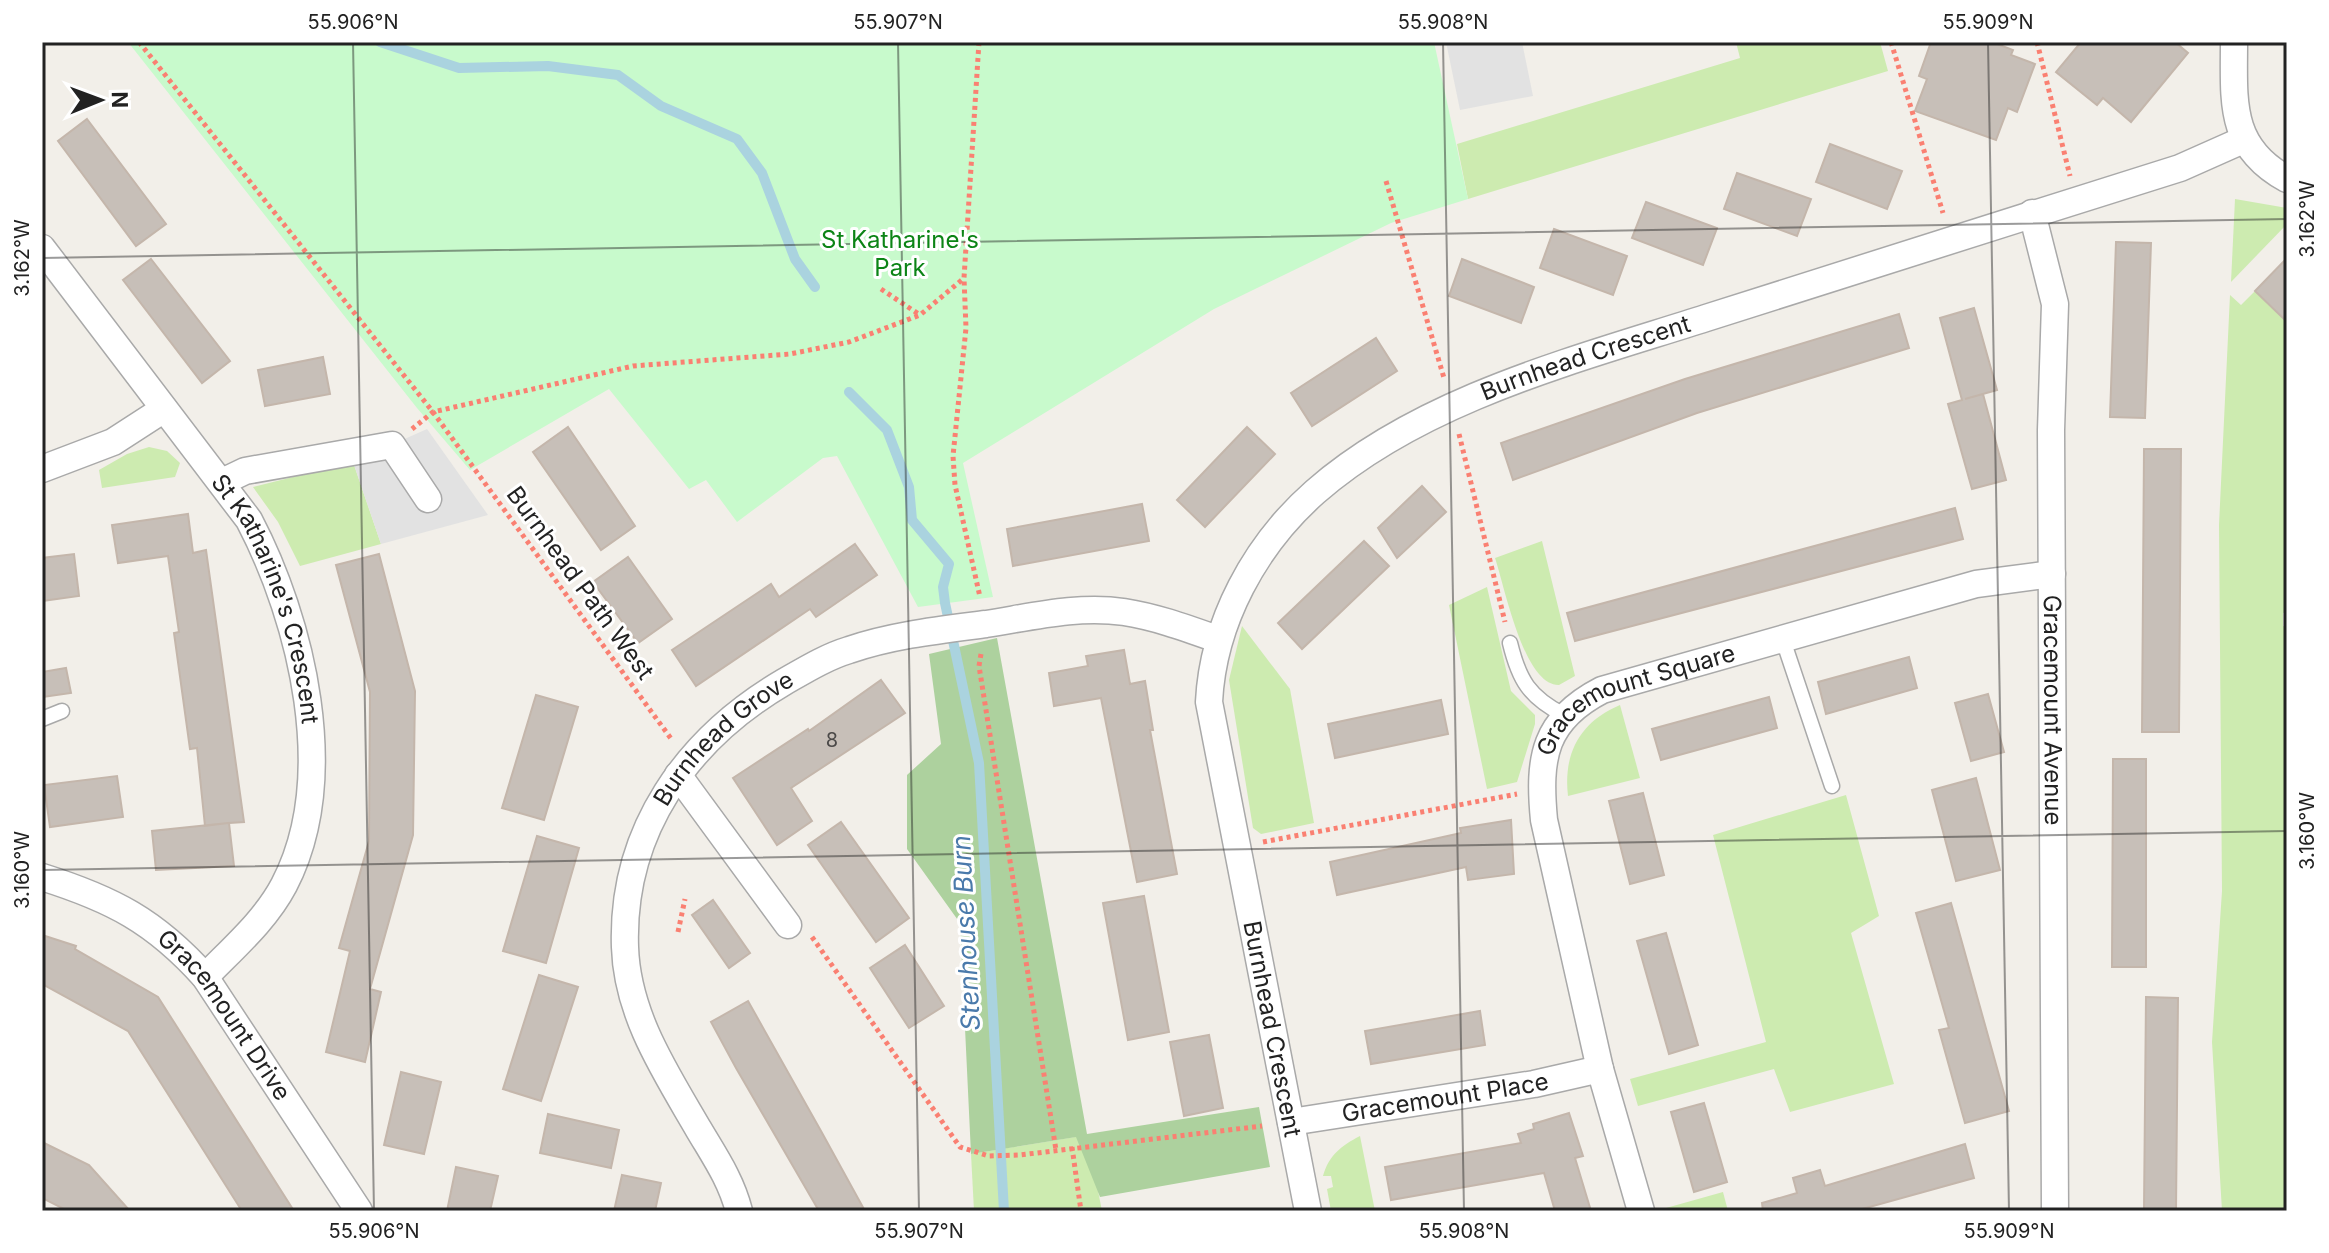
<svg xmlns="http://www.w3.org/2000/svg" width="2329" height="1253" viewBox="0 0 2329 1253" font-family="Inter,sans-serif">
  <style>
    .grass { fill: #cdebb0 }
    .forest { fill: #add19e }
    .park { fill: #c8facc }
    .parking { fill: #e2e2e2 }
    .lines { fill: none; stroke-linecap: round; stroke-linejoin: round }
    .stream { stroke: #aad3df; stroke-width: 10 }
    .building { fill: #c7bfb8; stroke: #c4b6ab; stroke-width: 2 }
    .service-casing { stroke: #a9a9a9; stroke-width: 17 }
    .minor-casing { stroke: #a9a9a9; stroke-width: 29 }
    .path { stroke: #fa8072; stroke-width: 5; stroke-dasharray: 4 4; stroke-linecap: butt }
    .service { stroke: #fff; stroke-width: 14 }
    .minor { stroke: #fff; stroke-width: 26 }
    .ticks { fill: none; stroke: #222; stroke-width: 2; stroke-opacity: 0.45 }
    .labels { text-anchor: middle; stroke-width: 6; stroke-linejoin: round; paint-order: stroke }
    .number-label { font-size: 20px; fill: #4b4948 }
    .park-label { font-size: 24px; fill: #0c8416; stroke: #fff }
    .street-label { font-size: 24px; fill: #222; stroke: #fff }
    .water-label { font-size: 26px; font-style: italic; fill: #4a7aab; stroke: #fff }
    .neatline { fill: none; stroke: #222; stroke-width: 3 }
    .ticks-label { font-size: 20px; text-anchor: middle; fill: #222 }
  </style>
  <rect width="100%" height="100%" fill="#f2efe9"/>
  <g class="grass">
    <polygon points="1736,42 1880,42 1888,71 1468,199 1457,144 1740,58"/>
    <polygon points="2235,199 2287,208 2287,224 2231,282"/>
    <polygon points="2255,291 2287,320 2287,612 2283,613 2283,626 2287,627 2287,1211 2222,1211 2212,1042 2222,891 2219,525 2230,295 2241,305"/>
    <polygon points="149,447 167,451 180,463 175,477 102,488 99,470 127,454"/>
    <polygon points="353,462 381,544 300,566 278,522 253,487"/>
    <path d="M1542 541 1575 676 1559 685C1524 686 1505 588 1495 558Z"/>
    <polygon points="1487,587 1511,691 1535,715 1535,724 1517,782 1487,789 1449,605"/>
    <polygon points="1242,626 1290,689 1314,823 1261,834 1253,828 1229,680"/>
    <path d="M1620 705 1640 778 1568 796C1563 753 1580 722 1620 705Z"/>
    <polygon points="1846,795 1879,916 1851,933 1894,1084 1790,1112 1774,1069 1638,1106 1630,1079 1766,1042 1713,835"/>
    <polygon points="1087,1135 1102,1211 974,1211 971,1154"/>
    <path d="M1360 1136 1375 1211H1331L1327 1189 1333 1187 1331 1176H1323C1329 1155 1341 1146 1360 1136Z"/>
    <polygon points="1723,1192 1728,1211 1667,1211 1666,1208"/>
  </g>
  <polygon class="forest" points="997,638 1087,1134 1259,1107 1270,1167 1100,1197 1076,1137 971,1154 960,923 907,849 907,775 941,744 929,654"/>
  <polygon class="park" points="128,42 1434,42 1468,199 1391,223 1214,309 963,463 993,597 918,607 837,456 823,458 737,522 706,480 689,489 609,389 470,470 417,408"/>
  <g class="parking">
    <polygon points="1446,42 1522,42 1533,96 1460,110"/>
    <polygon points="427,429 488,515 381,544 353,462"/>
  </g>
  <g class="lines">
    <g class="stream">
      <polyline points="380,42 459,68 548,66 618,75 661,106 737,139 762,173 795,259 815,287"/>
      <polyline points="849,392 887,430 909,487 912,520 949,564 943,587 945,603 979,763 1004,1211"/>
    </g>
  </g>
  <g class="building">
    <polygon points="1931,42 1992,42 2013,50 2011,55 2035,64 2017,112 2008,108 1996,140 1915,111 1927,79 1919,76"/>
    <polygon points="2081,42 2175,42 2188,53 2131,122 2103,98 2097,105 2056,72"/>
    <polygon points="87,119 166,224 136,246 58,141"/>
    <polygon points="1830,144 1902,171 1887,209 1816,182"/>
    <polygon points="1737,173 1811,199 1797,236 1724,209"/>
    <polygon points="1646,202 1717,228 1703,265 1632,238"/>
    <polygon points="1554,229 1627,256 1613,295 1540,268"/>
    <polygon points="2116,242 2151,243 2145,418 2110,417"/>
    <polygon points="2287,258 2287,322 2255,291"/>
    <polygon points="151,259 230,361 202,383 123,280"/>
    <polygon points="1462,259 1534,287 1521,323 1449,296"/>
    <polygon points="1974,308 1997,390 1965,399 1983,394 2006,480 1972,489 1948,404 1962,400 1940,318"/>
    <polygon points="1899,314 1909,348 1697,413 1513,480 1501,443 1685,379"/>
    <polygon points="1376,338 1397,371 1312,426 1291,393"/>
    <polygon points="323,357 330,394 265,406 258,370"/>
    <polygon points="568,427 635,526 601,550 533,452"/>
    <polygon points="1247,427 1275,454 1205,527 1177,500"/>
    <polygon points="2144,449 2181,449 2179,732 2142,732"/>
    <polygon points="1422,486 1446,512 1397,558 1378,528"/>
    <polygon points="1142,504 1149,541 1013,566 1007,529"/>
    <polygon points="1955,508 1963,539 1575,641 1567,613"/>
    <polygon points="188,514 193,553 206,550 244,822 229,823 234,866 156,870 152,831 228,823 205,826 197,748 190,749 174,633 179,632 168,556 118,563 112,525"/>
    <polygon points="1364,541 1389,566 1302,649 1278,623"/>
    <polygon points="855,544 877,575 816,617 810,609 696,686 672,650 771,584 779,597"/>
    <polygon points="74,554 79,596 42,601 42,558"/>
    <polygon points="379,554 415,691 413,835 370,989 381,992 365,1062 326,1052 350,951 339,948 369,841 370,692 336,565"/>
    <polygon points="628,557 672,619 638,643 593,582"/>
    <polygon points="1124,650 1130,684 1145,681 1153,730 1150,730 1177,874 1137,882 1101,698 1054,706 1049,673 1088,666 1086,656"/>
    <polygon points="1909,657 1917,688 1826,714 1818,682"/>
    <polygon points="66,668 71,693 42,697 42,672"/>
    <polygon points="881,680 905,713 791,788 812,821 777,845 733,778 808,729 809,731"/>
    <polygon points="1988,694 2004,752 1971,761 1955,703"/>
    <polygon points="536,695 578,707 544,820 502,808"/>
    <polygon points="1769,697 1777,728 1661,760 1652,729"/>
    <polygon points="1441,700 1448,734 1335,758 1328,724"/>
    <polygon points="2113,759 2146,759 2146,967 2112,967"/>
    <polygon points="117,776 123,817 50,827 44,785"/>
    <polygon points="1976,778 2000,870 1956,881 1932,790"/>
    <polygon points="1643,793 1664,875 1630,884 1609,801"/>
    <polygon points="1511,820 1514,874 1468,880 1466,867 1337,895 1330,862 1461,833 1460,828"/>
    <polygon points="841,822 909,918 876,942 808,845"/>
    <polygon points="537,836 579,848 546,963 503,951"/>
    <polygon points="1144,896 1169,1032 1128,1040 1103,903"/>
    <polygon points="713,900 750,953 729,968 692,915"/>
    <polygon points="1951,903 2009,1111 1965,1123 1939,1030 1949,1028 1916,913"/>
    <polygon points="1666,933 1698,1045 1669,1054 1637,941"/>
    <polygon points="42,935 76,946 75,949 158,997 294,1211 242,1211 128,1031 42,984"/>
    <polygon points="905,945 944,1006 909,1028 870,968"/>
    <polygon points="539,975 578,987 541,1101 503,1089"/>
    <polygon points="2146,997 2178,998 2176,1211 2144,1211"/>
    <polygon points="748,1001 821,1131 865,1211 819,1211 736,1068 711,1022"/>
    <polygon points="1480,1011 1485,1045 1371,1064 1365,1031"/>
    <polygon points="1209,1035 1223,1108 1184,1116 1170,1042"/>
    <polygon points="401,1072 441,1082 424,1154 384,1145"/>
    <polygon points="1704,1103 1727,1182 1694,1192 1671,1112"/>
    <polygon points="1569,1113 1583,1156 1575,1158 1591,1211 1555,1211 1544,1173 1391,1200 1385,1167 1521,1143 1518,1134 1534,1129 1533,1124"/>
    <polygon points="548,1114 619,1130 611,1168 540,1153"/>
    <polygon points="42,1142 89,1165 130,1211 68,1211 42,1198"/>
    <polygon points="1965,1144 1974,1178 1855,1211 1763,1211 1762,1203 1797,1193 1793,1178 1820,1170 1825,1186"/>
    <polygon points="456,1167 498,1176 490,1211 447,1211"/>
    <polygon points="622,1175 661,1183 655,1211 614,1211"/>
  </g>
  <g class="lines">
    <g class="service-casing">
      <g id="service">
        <polyline points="1783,640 1832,786"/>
        <path d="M1510 643C1519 680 1529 697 1564 715"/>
        <polyline points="42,719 62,711"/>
      </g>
    </g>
    <g class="minor-casing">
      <g id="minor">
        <path d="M2234 42C2234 101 2228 147 2287 179"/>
        <path id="s1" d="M2032 213 2055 304 2051 430 2055 1211"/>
        <path id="s2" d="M42 248 249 520C302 621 340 778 284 885 265 921 233 948 205 977"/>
        <polyline points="42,469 113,442 164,409"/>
        <polyline points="222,482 245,471 392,445 428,499"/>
        <polyline points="678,775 788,925"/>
        <path id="s3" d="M42 877C112 899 155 921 205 977L359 1211"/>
        <path id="s4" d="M1291 1122 1534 1084 1600 1069"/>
        <path id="s5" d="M739 1211C731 1180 715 1157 699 1130 666 1073 627 1015 625 947 621 831 687 739 784 682 805 670 826 657 849 650 893 635 940 630 986 624 1031 617 1078 605 1124 612 1156 617 1186 628 1217 639"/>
        <path id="s6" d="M1308 1211 1209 702C1213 622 1255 545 1315 492 1421 399 1575 360 1706 318 1864 267 2022 218 2180 168L2243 140"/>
        <path id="s7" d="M1641 1211 1600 1069 1544 820C1538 757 1544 720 1602 690L1976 584 2052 574"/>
      </g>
    </g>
    <g class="path">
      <polyline points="139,42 433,412 672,740"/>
      <polyline points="979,42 964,278 966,328 953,456 955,485 980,597"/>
      <polyline points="1891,42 1943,213"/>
      <polyline points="2037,42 2070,176"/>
      <polyline points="1386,181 1444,378"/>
      <polyline points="881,289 920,315"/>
      <polyline points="412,429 433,412 633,366 790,354 849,342 920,315 963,279"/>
      <polyline points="1459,434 1505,622"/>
      <polyline points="981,654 979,666 1056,1150"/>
      <polyline points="1263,842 1517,794"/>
      <polyline points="678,932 685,899"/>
      <polyline points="812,937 960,1147 989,1156 1020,1155 1262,1126"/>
      <polyline points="1072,1147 1081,1211"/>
    </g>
    <use href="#service" class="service"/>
    <use href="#minor" class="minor"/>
  </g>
  <path class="ticks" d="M353 42 374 1211M898 42 919 1211M1443 42 1464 1211M1988 42 2009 1211M42 258 2287 219M42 870 2287 831"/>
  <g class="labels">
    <g class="number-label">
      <text x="832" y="747">8</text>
    </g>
    <g class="park-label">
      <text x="900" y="248">St Katharine's<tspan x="900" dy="28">Park</tspan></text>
    </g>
    <g class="street-label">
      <text dy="8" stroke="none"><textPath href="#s6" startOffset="1064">Burnhead Crescent</textPath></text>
      <text transform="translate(580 583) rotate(54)" y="8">Burnhead Path West</text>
      <text dy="8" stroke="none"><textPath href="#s2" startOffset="422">St Katharine's Crescent</textPath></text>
      <text dy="8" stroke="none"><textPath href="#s7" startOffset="582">Gracemount Square</textPath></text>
      <text dy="8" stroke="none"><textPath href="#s1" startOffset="500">Gracemount Avenue</textPath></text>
      <text dy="8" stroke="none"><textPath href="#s5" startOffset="532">Burnhead Grove</textPath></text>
      <text dy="8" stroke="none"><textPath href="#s3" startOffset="236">Gracemount Drive</textPath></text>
      <text transform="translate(1272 1029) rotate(79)" y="8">Burnhead Crescent</text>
      <text dy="8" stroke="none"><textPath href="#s4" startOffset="156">Gracemount Place</textPath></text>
    </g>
    <g class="water-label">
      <text transform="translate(966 933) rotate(-93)" y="9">Stenhouse Burn</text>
    </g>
  </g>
  <rect width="2329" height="1253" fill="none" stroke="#ffffff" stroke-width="88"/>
  <g transform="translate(100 100) rotate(89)" stroke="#ffffff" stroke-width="6" paint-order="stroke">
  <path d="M0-6L14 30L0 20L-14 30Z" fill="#222222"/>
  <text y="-12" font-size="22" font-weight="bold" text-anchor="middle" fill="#222222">N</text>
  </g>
  <rect x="44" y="44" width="2241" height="1165" class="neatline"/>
  <g class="ticks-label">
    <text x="353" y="29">55.906°N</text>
    <text x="898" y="29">55.907°N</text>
    <text x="1443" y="29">55.908°N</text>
    <text x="1988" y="29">55.909°N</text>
    <text transform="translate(2307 219) rotate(-90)" y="7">3.162°W</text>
    <text transform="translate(22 258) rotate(-90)" y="7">3.162°W</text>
    <text transform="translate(2307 831) rotate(-90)" y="7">3.160°W</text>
    <text transform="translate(22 870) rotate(-90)" y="7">3.160°W</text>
    <text x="374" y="1238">55.906°N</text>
    <text x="919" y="1238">55.907°N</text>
    <text x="1464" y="1238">55.908°N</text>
    <text x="2009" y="1238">55.909°N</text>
  </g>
</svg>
